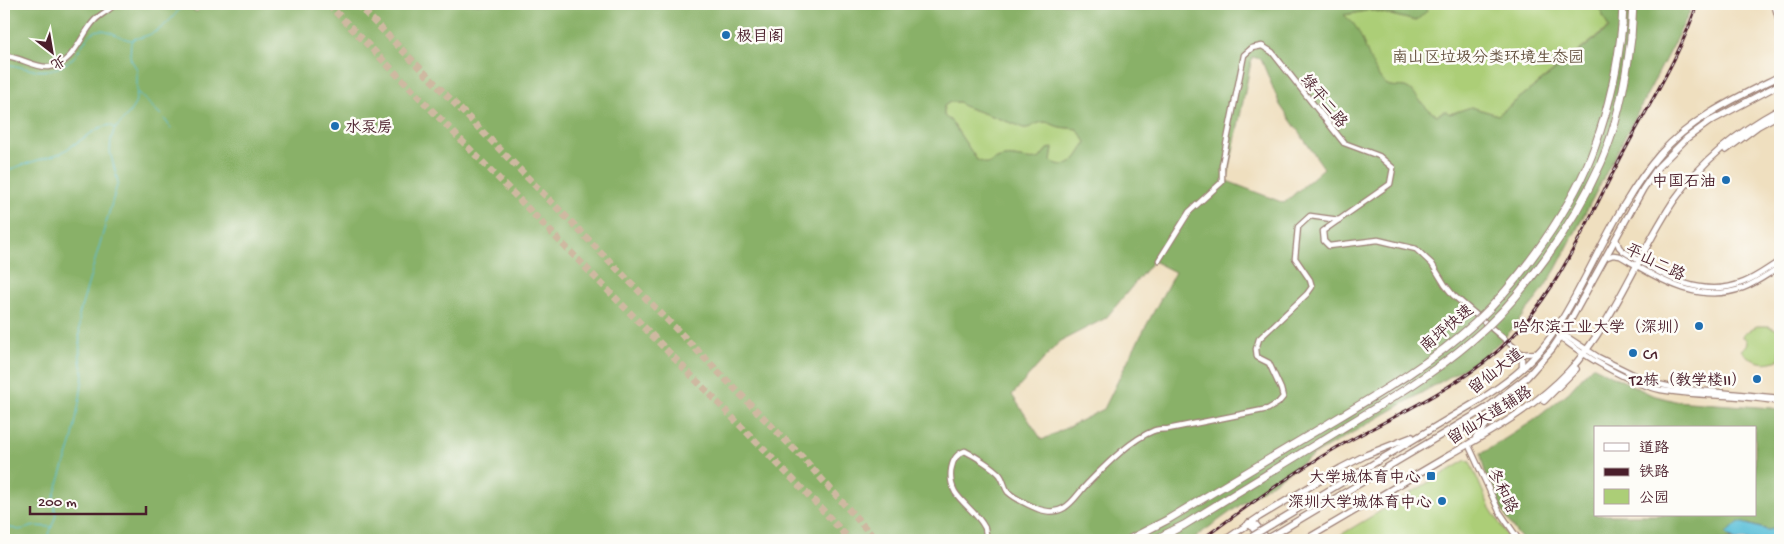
<svg xmlns="http://www.w3.org/2000/svg" width="1784" height="544" viewBox="0 0 1784 544" font-family="'Gochi Hand','LXGW WenKai TC',sans-serif">
  <style>
    .green { fill: #acce77; stroke: #7b7651 }
    .forest { fill: #89b168; stroke: #6a684a; fill-rule: evenodd }
    .water { fill: #5abfd8; stroke: #526f82 }
    .lines { fill: none; stroke-linecap: round; stroke-linejoin: round }
    .stream { stroke: #5abfd8; stroke-width: 1 }
    .highway-tunnel { stroke: #ceb9a1; stroke-width: 7; stroke-dasharray: 7 3.5; stroke-linecap: butt }
    .minor-casing { stroke: #9c7f75; stroke-width: 7 }
    .major-casing { stroke: #9c7f75; stroke-width: 8 }
    .highway-casing { stroke: #9c7f75; stroke-width: 9 }
    .minor { stroke: #fff; stroke-width: 4.5 }
    .major { stroke: #fff; stroke-width: 5.5 }
    .highway { stroke: #fff; stroke-width: 7 }
    .rail-casing { stroke: #4a1f2b; stroke-width: 3 }
    .rail { stroke: #fdfcf7; stroke-width: 1; stroke-dasharray: 4; stroke-linecap: butt }
    .major-bridge-casing { stroke: #9c7f75; stroke-width: 8; stroke-linecap: butt }
    .highway-bridge-casing { stroke: #9c7f75; stroke-width: 9; stroke-linecap: butt }
    .major-bridge { stroke: #fff; stroke-width: 5.5 }
    .highway-bridge { stroke: #fff; stroke-width: 7 }
    .poi-dot { fill: #1f6fb2; stroke: #fdfcf7; stroke-width: 2 }
    .labels { text-anchor: middle; stroke-width: 5; stroke-linejoin: round; paint-order: stroke }
    .poi-label { font-size: 16px; fill: #4a1f2b; stroke: #fdfcf7; text-anchor: end }
    .park-label { font-size: 16px; fill: #675442; stroke: #fdfcf7 }
    .street-label { font-size: 16px; fill: #4a1f2b; stroke: #fdfcf7 }
  </style>
  <rect width="100%" height="100%" fill="#fdfcf7"/>
  <filter id="ink" filterUnits="userSpaceOnUse"><feTurbulence type="fractalNoise" baseFrequency=".02" numOctaves="2"/><feDisplacementMap in="SourceGraphic" scale="10" xChannelSelector="R" yChannelSelector="G"/><feConvolveMatrix kernelMatrix="1 2 1 2 8 2 1 2 1" color-interpolation-filters="sRGB"/></filter>
  <filter id="wash" filterUnits="userSpaceOnUse"><feTurbulence type="fractalNoise" baseFrequency=".0096" numOctaves="4" result="noise"/><feDisplacementMap in="SourceGraphic" scale="20" xChannelSelector="R" yChannelSelector="G"/><feGaussianBlur stdDeviation="1.12" result="paint"/><feColorMatrix in="noise" values="0 0 0 0 0 0 0 0 0 0 0 0 0 0 0 0 0 1.4 0 .05"/><feComposite in="paint" operator="in"/></filter>
  <g filter="url(#wash)">
    <rect width="100%" height="100%" fill="#efdfbf"/>
    <g class="green">
      <path d="M1425 4H1594L1598 6 1609 27 1498 115 1471 107 1450 114 1444 111 1437 115C1424 110 1419 96 1409 89 1402 84 1393 89 1386 84 1376 77 1351 28 1344 15L1371 10 1416 21 1426 11Z"/>
      <path d="M950 102H960L963 106 1017 125C1029 133 1032 123 1044 122 1050 122 1054 126 1060 127 1065 128 1071 128 1077 129L1086 142C1078 158 1070 172 1050 161L1053 149H1047L1039 159C1018 162 1010 149 988 164L977 160 951 121 944 117V106Z"/>
      <path d="M1757 326H1769L1780 331V359C1766 366 1752 363 1741 350 1748 347 1749 340 1742 336L1751 329Z"/>
      <polygon points="1466,460 1470,462 1490,508 1510,540 1332,540"/>
    </g>
    <g class="forest">
      <path d="M4 4H190L188 9 197 12 204 4H1425L1427 11 1416 21 1371 10 1344 15C1347 18 1350 20 1353 23 1365 38 1371 73 1386 84 1393 89 1402 84 1409 89 1419 96 1424 110 1437 115L1445 111 1450 114 1471 107 1498 115 1609 28 1598 6 1594 4H1690L1689 14 1556 269 1538 297 1506 336 1482 358 1312 456 1260 491 1191 540H4ZM1252 57 1261 59 1280 105 1324 168 1284 203 1227 181ZM950 102H959L963 106 1017 125C1029 133 1032 123 1044 122 1050 122 1054 126 1060 127 1065 128 1071 128 1077 129L1086 142C1078 158 1070 172 1051 161L1053 148 1047 149 1039 159C1018 162 1010 149 988 164L977 160 951 121 944 116V106ZM1153 261 1175 272 1131 354 1104 409 1042 440 1012 395 1059 342 1106 318Z"/>
      <path d="M1592 366 1652 395 1675 401 1772 408 1780 410V528L1768 530 1748 524 1730 538 1735 540H1523C1506 523 1483 477 1481 454L1533 421 1569 392ZM1595 428H1755V515H1595Z"/>
    </g>
    <polygon class="water" points="1739,522 1768,530 1780,528 1780,540 1735,540 1726,534"/>
    <g class="lines">
      <g class="stream">
        <path d="M4 64C20 65 32 73 49 70 58 69 66 64 73 58 81 50 88 29 102 30 112 31 121 39 131 40"/>
        <polyline points="137,92 163,117 171,128"/>
        <polyline points="4,173 19,166 61,153 99,128 110,125 115,128"/>
        <polyline points="4,526 19,530 35,526 51,527"/>
        <path d="M47 540 56 515 53 499 72 441 80 398 83 376 80 359 79 315 118 182 110 152 111 140 114 130 127 116 135 104 137 92V69L131 60 130 56 131 42 133 39C159 35 168 23 184 4"/>
      </g>
    </g>
  </g>
  <g filter="url(#ink)">
    <g class="lines">
      <g class="highway-tunnel">
        <polyline points="328,4 818,505 850,540"/>
        <polyline points="357,4 803,458 876,540"/>
      </g>
      <g class="minor-casing">
        <g id="minor">
          <polyline points="1774,4 1780,24"/>
          <path d="M4 56C19 56 34 68 49 67 74 64 80 36 94 21 100 14 109 11 115 4"/>
          <path d="M1616 239 1619 247 1623 251C1660 273 1699 301 1744 282 1757 277 1768 268 1780 261"/>
          <path d="M1605 258 1613 255 1620 256C1658 278 1697 305 1743 288 1756 283 1768 274 1780 267"/>
          <polyline points="1159,260 1189,212 1222,182 1222,165 1244,55 1252,48 1262,46 1272,52 1344,143 1379,156 1393,168 1390,184 1323,231 1324,241 1329,246 1378,240 1416,249 1432,264 1445,285 1453,295 1522,354 1537,353"/>
          <polyline points="1561,333 1598,357 1649,382 1676,388 1780,398"/>
          <path d="M1559 336C1583 356 1631 384 1661 390 1700 397 1741 394 1780 402"/>
          <polyline points="1520,354 1522,359 1522,369"/>
          <polyline points="1470,448 1499,511 1519,540"/>
          <path d="M987 540 985 528 982 523C974 511 962 503 955 492 948 479 949 456 965 451 975 456 993 467 1000 475 1004 480 1004 487 1008 492 1015 499 1029 505 1038 509 1048 512 1055 513 1064 508 1074 502 1079 492 1088 483 1105 466 1130 440 1153 431 1157 429 1163 429 1168 429L1268 409 1278 403 1283 397 1281 389 1269 363 1257 357 1256 349 1259 339 1307 294 1312 287 1310 280 1295 258 1298 227 1310 216 1339 220"/>
        </g>
      </g>
      <g class="major-casing">
        <g id="major">
          <polyline points="1726,150 1758,126 1780,114"/>
          <polyline points="1544,401 1576,369"/>
          <polyline points="1476,437 1509,396"/>
          <polyline points="1249,523 1256,525 1268,540"/>
          <polyline points="1249,523 1262,540"/>
          <path d="M1271 525 1478 401C1503 385 1528 367 1547 342 1560 325 1570 306 1580 287 1604 242 1626 193 1660 154 1693 117 1738 97 1780 76"/>
          <polyline points="1272,536 1488,407 1527,377 1552,349 1569,323 1643,189 1658,167 1687,138 1709,122 1780,84"/>
          <polyline points="1225,540 1259,517 1341,468 1366,455 1412,437"/>
          <path d="M1305 540C1353 512 1400 484 1448 456 1491 431 1534 408 1568 372 1615 322 1637 255 1675 199 1702 161 1739 131 1780 109"/>
        </g>
      </g>
      <g class="highway-casing">
        <g id="highway">
          <polyline points="1622,25 1623,4"/>
          <polyline points="1631,38 1633,4"/>
        </g>
      </g>
      <use href="#minor" class="minor"/>
      <use href="#major" class="major"/>
      <use href="#highway" class="highway"/>
      <g class="rail-casing">
        <path id="rail" d="M1201 540C1245 508 1289 475 1336 448 1386 420 1441 396 1487 360 1554 307 1585 223 1625 150 1650 102 1681 55 1697 4"/>
      </g>
      <use href="#rail" class="rail"/>
      <g class="major-bridge-casing">
        <g id="major-bridge">
          <polyline points="1246,540 1271,525"/>
          <polyline points="1264,540 1272,536"/>
        </g>
      </g>
      <g class="highway-bridge-casing">
        <g id="highway-bridge">
          <path d="M1128 540 1167 520C1220 488 1273 457 1326 425 1378 394 1430 364 1475 323 1520 281 1575 204 1595 146 1609 107 1618 67 1622 25"/>
          <path d="M1154 540 1184 525C1234 494 1285 463 1336 432 1382 404 1429 377 1470 342 1523 298 1573 225 1601 163 1618 124 1626 80 1631 38"/>
        </g>
      </g>
      <use href="#major-bridge" class="major-bridge"/>
      <use href="#highway-bridge" class="highway-bridge"/>
    </g>
  </g>
  <g class="poi-dot">
    <circle cx="726" cy="35" r="5"/>
    <circle cx="335" cy="126" r="5"/>
    <circle cx="1726" cy="180" r="5"/>
    <circle cx="1699" cy="326" r="5"/>
    <circle cx="1633" cy="353" r="5"/>
    <circle cx="1757" cy="379" r="5"/>
    <rect x="1426" y="471" width="10" height="10" rx="2.5"/>
    <circle cx="1442" cy="501" r="5"/>
  </g>
  <g class="labels">
    <g class="poi-label">
      <text x="736" y="41" text-anchor="start">极目阁</text>
      <text x="345" y="132" text-anchor="start">水泵房</text>
      <text x="1716" y="186">中国石油</text>
      <text x="1689" y="332">哈尔滨工业大学（深圳）</text>
      <text x="1643" y="359" text-anchor="start">C1</text>
      <text x="1747" y="385">T2栋（教学楼II）</text>
      <text x="1421" y="482">大学城体育中心</text>
      <text x="1432" y="507">深圳大学城体育中心</text>
    </g>
    <g class="park-label">
      <text x="1488" y="62">南山区垃圾分类环境生态园</text>
    </g>
    <g class="street-label">
      <text transform="translate(1325 100) rotate(51)" y="6">绿平二路</text>
      <text transform="translate(1656 261) rotate(26)" y="6">平山二路</text>
      <text transform="translate(1446 327) rotate(-40)" y="6">南坪快速</text>
      <text transform="translate(1495 370) rotate(-38)" y="6">留仙大道</text>
      <text transform="translate(1489 414) rotate(-32)" y="6">留仙大道辅路</text>
      <text transform="translate(1504 490) rotate(64)" y="6">冬和路</text>
    </g>
  </g>
  <rect width="1784" height="544" fill="none" stroke="#fdfcf7" stroke-width="20"/>
  <rect x="1594" y="426" width="162" height="90" fill="#fdfcf7" stroke="#b5a4a5"/>
  <rect x="1604" y="443" width="25" height="8" fill="#ffffff" stroke="#b5a4a5"/>
  <text x="1639" y="452" font-size="15" fill="#4a1f2b">道路</text>
  <rect x="1604" y="468" width="25" height="8" fill="#4a1f2b" stroke="#b5a4a5"/>
  <text x="1639" y="476" font-size="15" fill="#4a1f2b">铁路</text>
  <rect x="1604" y="489" width="25" height="15" fill="#acce77" stroke="#b5a4a5"/>
  <text x="1639" y="502" font-size="15" fill="#4a1f2b">公园</text>
  <g transform="translate(52 52) rotate(149)" stroke="#fdfcf7" stroke-width="4" paint-order="stroke">
  <path d="M0-4L9 19L0 12L-9 19Z" fill="#4a1f2b"/>
  <text y="-8" font-size="14" font-weight="bold" text-anchor="middle" fill="#4a1f2b">北</text>
  </g>
  <path d="M30 506v8h116v-8" fill="none" stroke="#4a1f2b" stroke-width="2.5"/>
  <text x="38" y="506" font-size="15" fill="#4a1f2b" stroke="#fdfcf7" stroke-width="4" paint-order="stroke">200 m</text>
</svg>
